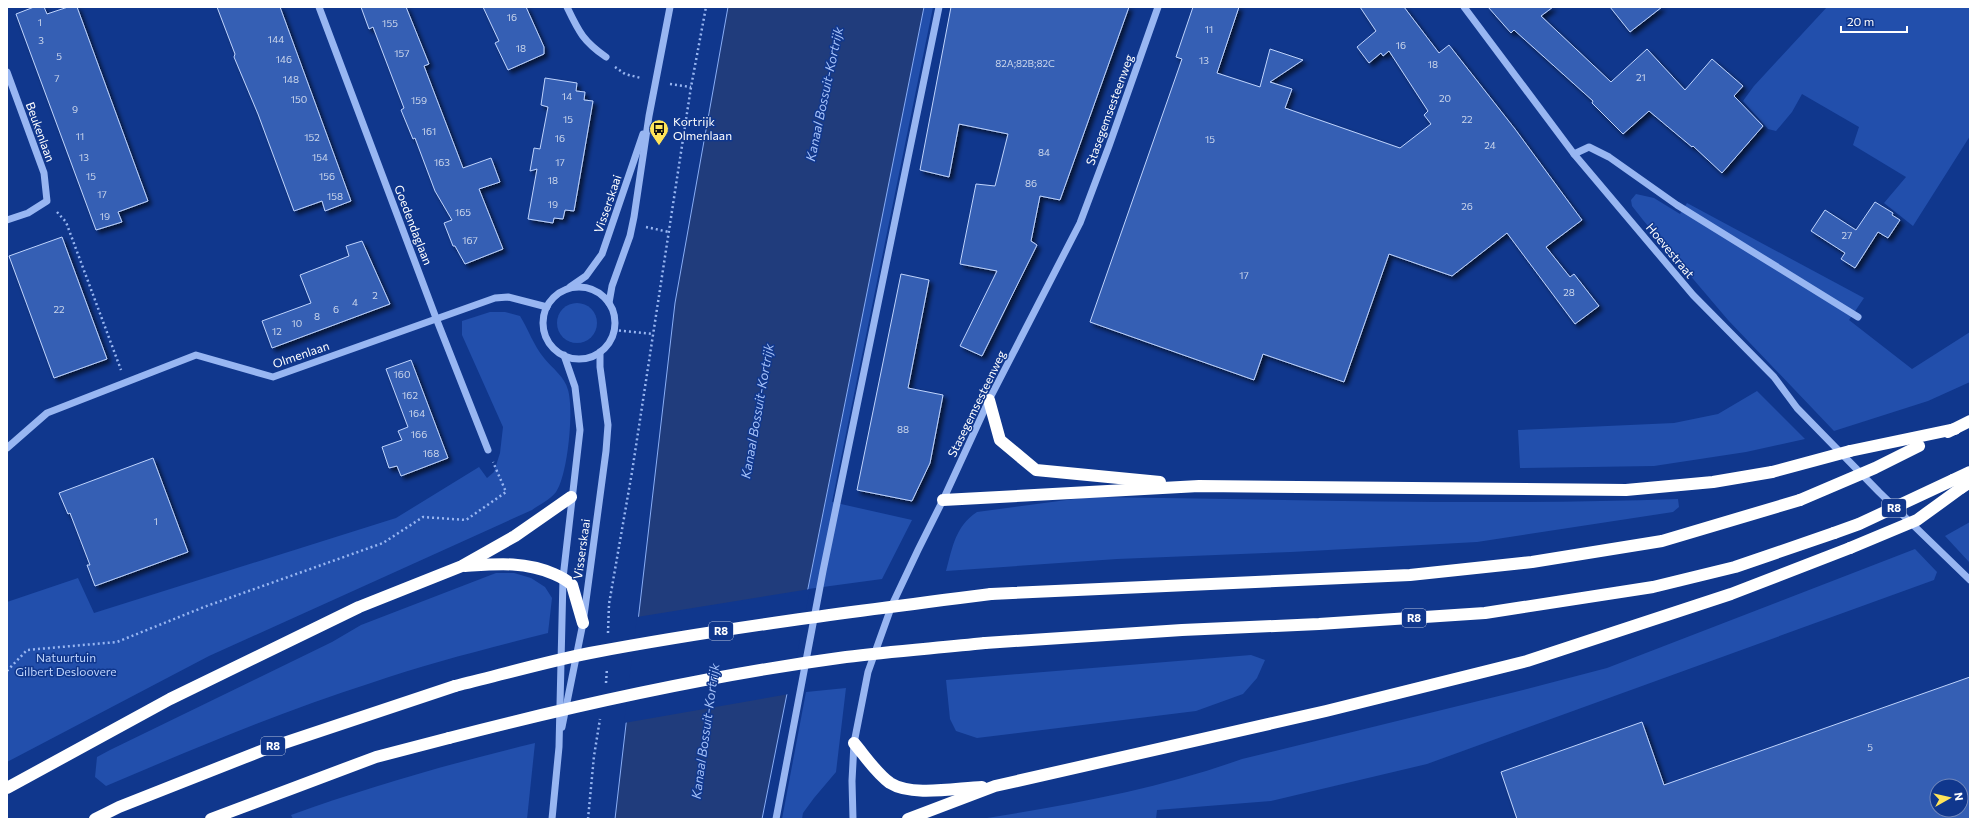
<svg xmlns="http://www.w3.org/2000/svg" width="1977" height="826" viewBox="0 0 1977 826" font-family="Commissioner,sans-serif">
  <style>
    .green { fill: #224fac }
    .water { fill: #203c7c; stroke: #89aef6 }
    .pier { fill: #10378d }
    .building { fill: #345eb4; stroke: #bfd4fd; fill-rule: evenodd; filter: url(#shadow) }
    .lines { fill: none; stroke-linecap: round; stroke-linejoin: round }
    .path { stroke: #98b6f2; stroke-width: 2.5; stroke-dasharray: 2 3; stroke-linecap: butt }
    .minor { stroke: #98b6f2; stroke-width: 7 }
    .highway { stroke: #fff; stroke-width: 12 }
    .highway-bridge { stroke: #fff; stroke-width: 12 }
    .labels { text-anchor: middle; stroke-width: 3; stroke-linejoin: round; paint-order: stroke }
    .number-label { font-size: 10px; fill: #ccd7ec }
    .shield { fill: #10378d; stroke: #b7c3dd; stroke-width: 1 }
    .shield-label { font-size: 11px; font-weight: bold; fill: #fff }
    .street-label { font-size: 12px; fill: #fff; stroke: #10378d }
    .poi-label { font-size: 12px; fill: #fff; stroke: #10378d; text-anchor: start }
    .park-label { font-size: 12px; fill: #bfd4fd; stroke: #10378d }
    .water-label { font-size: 13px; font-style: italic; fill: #a4c0f9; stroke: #10378d }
  </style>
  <defs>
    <filter id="shadow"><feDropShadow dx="3.5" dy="3.5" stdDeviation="2" flood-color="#0009"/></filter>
  </defs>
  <rect width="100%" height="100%" fill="#10378d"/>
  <g class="green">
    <polygon points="924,7 933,7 832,502 912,520 882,579 808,589"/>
    <polygon points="1827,7 1970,7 1970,136 1913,226 1884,203 1906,177 1853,145 1859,127 1802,94 1792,112 1776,131 1768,129 1743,101 1754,86"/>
    <polygon points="1636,194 1654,198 1680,214 1687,203 1864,298 1849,320 1912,369 1970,332 1970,382 1928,401 1834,431 1728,320 1643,220 1632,206 1631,200"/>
    <circle cx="577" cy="323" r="20"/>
    <path d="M490 312H505L520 316C528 329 534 346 544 358 552 368 565 377 568 390 574 409 568 475 556 492 551 499 539 505 532 510L209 656 7 762V602L78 578 94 613 396 518 479 467 487 478 494 472 500 453 503 427 462 335V321Z"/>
    <polygon points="1757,391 1805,439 1746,452 1654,466 1520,468 1518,430 1674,423 1718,414"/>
    <path d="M1089 497C1285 499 1482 506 1678 499L1679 507 1673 512 1477 542 1291 552 1117 559 946 571C953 546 955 527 977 512Z"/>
    <polygon points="1970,522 1970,563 1945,536"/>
    <path d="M1915 549 1937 572 1934 580 1427 764 1271 801 1157 810 1156 819H981C1069 805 1158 789 1242 759L1515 692 1607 668Z"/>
    <path d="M496 573H514L531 578 545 587 552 598 548 633C489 648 429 663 371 683 280 712 193 749 106 786L95 777 97 757 110 750 332 642 361 625Z"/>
    <polygon points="1251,655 1265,660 1257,678 1243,694 1196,711 977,738 956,731 950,719 946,680"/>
    <polygon points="846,688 836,772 814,798 803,813 802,819 782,819 806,692"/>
    <path d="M535 743 527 819H293L291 815C371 786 453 763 535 743Z"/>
  </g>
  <polygon class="water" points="728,7 924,7 762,819 615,819 675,303"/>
  <polygon class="pier" points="810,589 789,694 624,723 637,617"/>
  <g class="building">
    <polygon points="34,7 44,7 47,14 68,7 77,7 148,201 118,212 122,222 96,230 16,14"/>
    <polygon points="217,7 280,7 351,201 325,211 322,201 294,211 258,114 234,57 235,54"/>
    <polygon points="361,7 406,7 429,64 424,66 463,168 491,158 500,182 479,189 503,249 465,264 455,246 453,246 444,223 452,220 435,191 415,138 413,139 401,110 404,108 373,27 369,29"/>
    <polygon points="483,7 526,7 544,47 544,54 508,70 495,43 499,41"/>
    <polygon points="951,7 1129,7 1060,200 1040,196 1031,241 1037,245 982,356 960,346 997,271 960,264 976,184 995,186 1008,134 959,124 949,177 920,170"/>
    <polygon points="1193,7 1239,7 1217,73 1260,87 1270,49 1303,60 1270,82 1292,89 1285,108 1400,148 1431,124 1424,115 1428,111 1389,51 1383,56 1381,53 1369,63 1357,47 1376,31 1360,7 1404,7 1439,53 1449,45 1515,129 1582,220 1546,247 1570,277 1574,274 1599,306 1575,324 1507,233 1452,276 1389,254 1344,382 1263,354 1254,380 1090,322 1182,59 1176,57"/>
    <polygon points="1488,7 1553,7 1541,16 1611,82 1647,49 1685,90 1712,59 1743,86 1734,96 1763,126 1722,173 1693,146 1692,147 1649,111 1623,134 1592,103 1593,101 1514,30 1511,33"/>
    <polygon points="1610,7 1662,7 1630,32"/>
    <polygon points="545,78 577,83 576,91 585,92 584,100 593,101 574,211 565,210 563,219 554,218 553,223 528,219 537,169 530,171 534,148 540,149 548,107 541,105"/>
    <polygon points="1875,202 1893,213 1892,215 1900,220 1888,238 1878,232 1855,268 1841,259 1845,253 1811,231 1825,210 1856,230"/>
    <polygon points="62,237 107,359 54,378 9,256"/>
    <polygon points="362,241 390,304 272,348 262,321 311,303 300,275 349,256 346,246"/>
    <polygon points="901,274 929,280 908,388 943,395 930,463 912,501 857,490"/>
    <polygon points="411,360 448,458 401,476 397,466 389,468 382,447 402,440 398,431 408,427 386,369"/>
    <polygon points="153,458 188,552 95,586 87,565 90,565 70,513 68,514 59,493"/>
    <path d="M1970 677V819H1517L1501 772 1642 722 1664 785ZM1937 786H1961V810H1937Z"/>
  </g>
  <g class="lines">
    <g class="path">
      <polyline points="615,67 625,74 641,78"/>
      <polyline points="670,84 691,87"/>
      <polyline points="57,212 66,222 121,370"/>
      <polyline points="646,227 669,232"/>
      <polyline points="614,330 653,334"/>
      <polyline points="608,633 609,604 632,472 691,87 706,7"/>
      <polyline points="7,671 27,650 117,642 204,607 383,543 423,517 466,520 506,492 493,462"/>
      <polyline points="606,683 607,668"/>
      <polyline points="588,819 594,756 600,719"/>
    </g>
    <g class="minor">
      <polyline points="319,7 436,318 488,450"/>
      <path d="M567 7C579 32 583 41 606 57"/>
      <polyline points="1464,7 1574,154 1693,295 1774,377 1797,408 1879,492 1970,580"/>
      <polyline points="7,72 44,173 47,201 28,213 7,220"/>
      <polyline points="1574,154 1589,147 1609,157 1677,205 1858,317"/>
      <polyline points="570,287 586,276 602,254 643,134"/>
      <circle cx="579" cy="323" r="36"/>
      <polyline points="609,303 612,286 630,236 634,217 649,116 670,7"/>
      <polyline points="7,448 47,413 196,355 273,377 495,298 508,297 547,307"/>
      <polyline points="562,727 583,623 606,451 608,425 600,367 600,352"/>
      <polyline points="552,819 559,747 563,578 580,430 575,387 564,355"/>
      <polyline points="776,819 823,571 939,7"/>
      <polyline points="853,819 852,781 854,743 868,672 892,605 918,550 943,500 989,400 1080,223 1109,146 1158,7"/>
    </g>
    <g class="highway">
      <polyline points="989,400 1000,440 1036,470 1160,482"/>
      <polyline points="1948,432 1970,421"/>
      <polyline points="1850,451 1955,429"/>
      <polyline points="1953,480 1970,472"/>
      <polyline points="1961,488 1970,482"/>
      <polyline points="943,500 1199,486 1626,490 1713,482 1772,472"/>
      <path d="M465 566C496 564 524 561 554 574 561 577 567 580 572 585L583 623"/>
      <polyline points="991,594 1410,575 1532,562 1662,541 1800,500"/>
      <polyline points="985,643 1182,630 1319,624 1485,613 1653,587 1735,567 1834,533"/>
      <path d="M854 743C865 756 876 773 890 783 912 797 956 788 982 787"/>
      <polyline points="7,788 170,699 359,607 462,566 515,536 571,497"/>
      <polyline points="95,819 119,807 266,749 455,686"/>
      <polyline points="211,819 376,757 449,738"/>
      <polyline points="908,819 995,786 1326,711 1527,661 1731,594 1850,548"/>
    </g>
    <g class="highway-bridge">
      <polyline points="1772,472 1850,451"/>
      <polyline points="1800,500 1875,468 1919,446"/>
      <polyline points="1834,533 1859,524 1953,480"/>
      <polyline points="1850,548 1917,520 1961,488"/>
      <path d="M455 686C500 675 545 662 590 653 723 628 857 611 991 594"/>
      <path d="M449 738C580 704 712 675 846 657 892 651 939 648 985 643"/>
    </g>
  </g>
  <defs>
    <g id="bus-pin" transform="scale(1)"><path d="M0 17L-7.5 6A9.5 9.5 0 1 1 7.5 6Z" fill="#ffe459" stroke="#10378d"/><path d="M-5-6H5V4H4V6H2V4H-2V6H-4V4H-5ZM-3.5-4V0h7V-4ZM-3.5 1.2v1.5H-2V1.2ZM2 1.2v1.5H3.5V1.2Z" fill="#111"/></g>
  </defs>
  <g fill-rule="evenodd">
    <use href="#bus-pin" x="659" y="129"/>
  </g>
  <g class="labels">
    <g class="number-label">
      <text x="512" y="21">16</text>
      <text x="40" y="26">1</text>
      <text x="390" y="27">155</text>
      <text x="1209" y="33">11</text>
      <text x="276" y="43">144</text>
      <text x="41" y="44">3</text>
      <text x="1401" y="49">16</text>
      <text x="521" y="52">18</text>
      <text x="402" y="57">157</text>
      <text x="59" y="60">5</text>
      <text x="284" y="63">146</text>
      <text x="1204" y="64">13</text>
      <text x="1025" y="67">82A;82B;82C</text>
      <text x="1433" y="68">18</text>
      <text x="1641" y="81">21</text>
      <text x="57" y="82">7</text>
      <text x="291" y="83">148</text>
      <text x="567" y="100">14</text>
      <text x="1445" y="102">20</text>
      <text x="299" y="103">150</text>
      <text x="419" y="104">159</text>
      <text x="75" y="113">9</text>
      <text x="568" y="123">15</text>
      <text x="1467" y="123">22</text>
      <text x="429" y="135">161</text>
      <text x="80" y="140">11</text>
      <text x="312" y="141">152</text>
      <text x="560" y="142">16</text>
      <text x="1210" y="143">15</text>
      <text x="1490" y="149">24</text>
      <text x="1044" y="156">84</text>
      <text x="84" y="161">13</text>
      <text x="320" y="161">154</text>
      <text x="442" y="166">163</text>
      <text x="560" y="166">17</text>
      <text x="91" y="180">15</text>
      <text x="327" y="180">156</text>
      <text x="553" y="184">18</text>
      <text x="1031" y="187">86</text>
      <text x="102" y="198">17</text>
      <text x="335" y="200">158</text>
      <text x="553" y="208">19</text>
      <text x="1467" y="210">26</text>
      <text x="463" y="216">165</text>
      <text x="105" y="220">19</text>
      <text x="1847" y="239">27</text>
      <text x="470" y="244">167</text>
      <text x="1244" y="279">17</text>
      <text x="1569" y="296">28</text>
      <text x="375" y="299">2</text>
      <text x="355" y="306">4</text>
      <text x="59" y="313">22</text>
      <text x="336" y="313">6</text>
      <text x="317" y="320">8</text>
      <text x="297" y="327">10</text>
      <text x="277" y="335">12</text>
      <text x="402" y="378">160</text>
      <text x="410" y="399">162</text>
      <text x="417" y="417">164</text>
      <text x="903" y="433">88</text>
      <text x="419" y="438">166</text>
      <text x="431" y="457">168</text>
      <text x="156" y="525">1</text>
      <text x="1870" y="751">5</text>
    </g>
    <g class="shield">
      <rect x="1882" y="499" width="24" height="18" rx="3"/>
      <rect x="1402" y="609" width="24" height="18" rx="3"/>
      <rect x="709" y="622" width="24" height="18" rx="3"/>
      <rect x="261" y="737" width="24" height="18" rx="3"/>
    </g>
    <g class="shield-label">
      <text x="1894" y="512">R8</text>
      <text x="1414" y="622">R8</text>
      <text x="721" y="635">R8</text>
      <text x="273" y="750">R8</text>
    </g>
    <g class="street-label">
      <text transform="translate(1110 110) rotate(-70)" y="4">Stasegemsesteenweg</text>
      <text transform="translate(40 132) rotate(70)" y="4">Beukenlaan</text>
      <text transform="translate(608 204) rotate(-71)" y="4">Visserskaai</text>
      <text transform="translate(413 225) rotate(69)" y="4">Goedendaglaan</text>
      <text transform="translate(1670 251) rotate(50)" y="4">Hoevestraat</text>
      <text transform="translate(301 355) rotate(-19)" y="4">Olmenlaan</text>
      <text transform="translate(977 404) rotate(-64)" y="4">Stasegemsesteenweg</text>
      <text transform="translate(582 549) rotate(-82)" y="4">Visserskaai</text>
    </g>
    <g class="poi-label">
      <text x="673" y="126">Kortrijk<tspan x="673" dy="14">Olmenlaan</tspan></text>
    </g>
    <g class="park-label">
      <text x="66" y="662">Natuurtuin<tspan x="66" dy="14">Gilbert Desloovere</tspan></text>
    </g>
    <g class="water-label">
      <text transform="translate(824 94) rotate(-78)" y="5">Kanaal Bossuit-Kortrijk</text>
      <text transform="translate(757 411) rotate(-80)" y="5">Kanaal Bossuit-Kortrijk</text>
      <text transform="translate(705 731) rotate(-82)" y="5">Kanaal Bossuit-Kortrijk</text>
    </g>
  </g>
  <rect width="1977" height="826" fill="none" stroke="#ffffff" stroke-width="16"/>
  <g transform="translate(1949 798) rotate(82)"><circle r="19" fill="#10378d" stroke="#7087bb"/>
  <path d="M0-3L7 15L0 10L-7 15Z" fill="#ffe459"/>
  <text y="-6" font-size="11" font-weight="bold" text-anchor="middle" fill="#ffffff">N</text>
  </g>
  <path d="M1841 26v6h66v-6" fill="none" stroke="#ffffff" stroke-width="2"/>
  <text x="1847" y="26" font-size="12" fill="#ffffff" stroke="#10378d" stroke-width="3" paint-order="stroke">20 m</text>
</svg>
